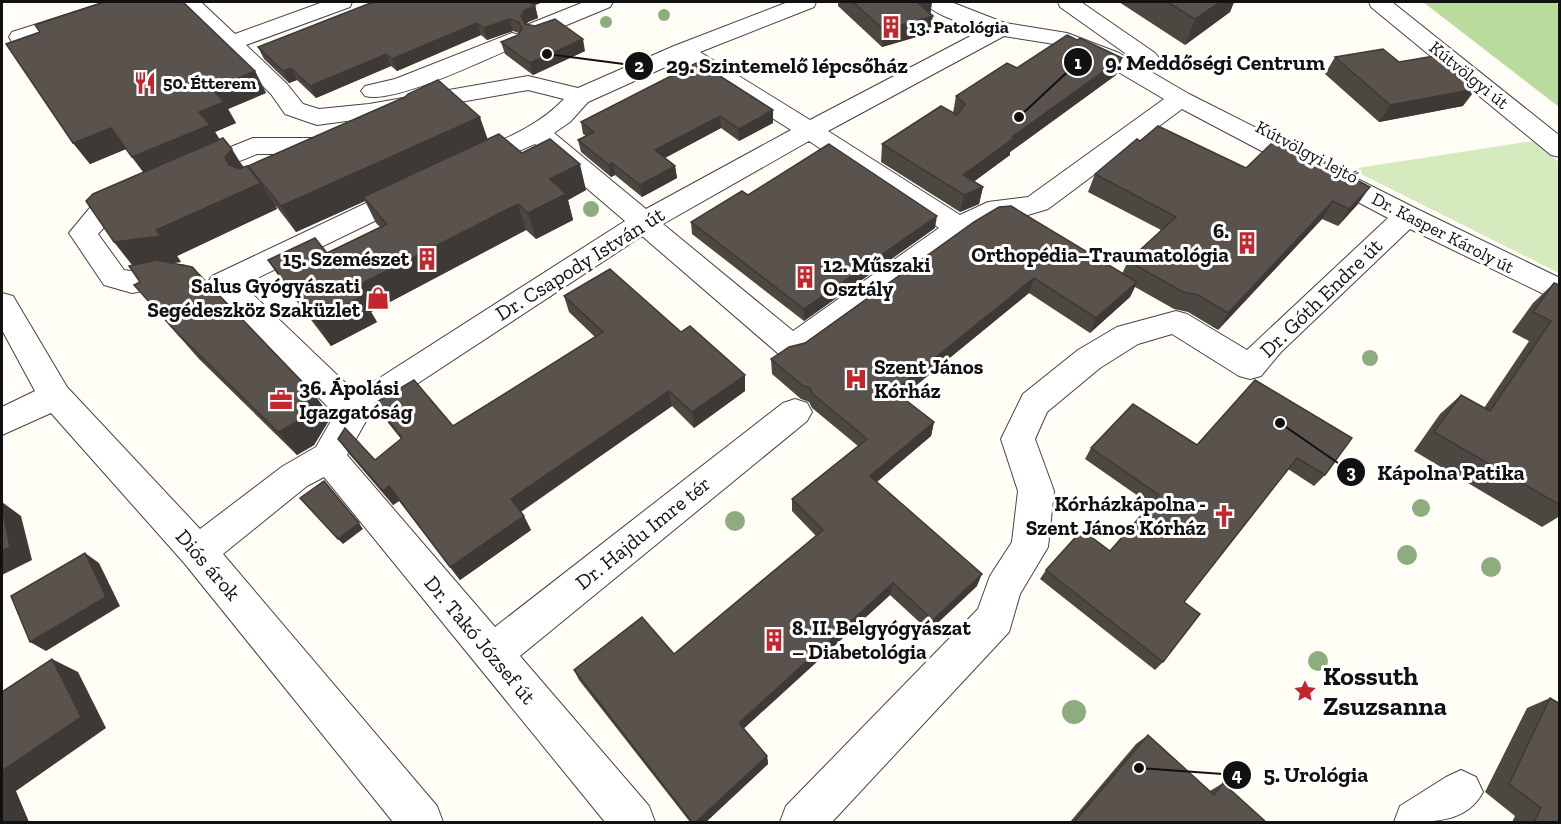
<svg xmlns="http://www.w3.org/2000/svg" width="1561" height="824" viewBox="0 0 1561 824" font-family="'Zilla Slab',serif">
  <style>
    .green { fill: #d5ebbd }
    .forest { fill: #b9dc9c }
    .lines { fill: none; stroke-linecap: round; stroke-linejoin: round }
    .minor-casing { stroke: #444; stroke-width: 2 }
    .minor { fill: #fff; fill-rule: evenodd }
    .tree { fill: #8dad7f }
    .wall { fill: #4d4742 }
    .shaded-wall { fill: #3f3936 }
    .building { fill: #5a524d; stroke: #3f3936; stroke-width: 1.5 }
    .labels { text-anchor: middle; stroke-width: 6; stroke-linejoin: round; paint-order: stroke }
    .far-poi-label { font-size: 18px; font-weight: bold; fill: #111; stroke: #fff; text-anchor: start }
    .far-street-label { font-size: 18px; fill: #111; stroke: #fff }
    .poi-label { font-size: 21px; font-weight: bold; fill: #111; stroke: #fff; text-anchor: end }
    .street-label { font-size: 21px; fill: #111; stroke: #fff }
    .near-poi-label { font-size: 26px; font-weight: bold; fill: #111; stroke: #fff; text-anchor: start }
    .leader { fill: none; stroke: #111; stroke-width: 2 }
    .callout-dot { fill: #111; stroke: #fff; stroke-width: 2 }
    .mark-label { font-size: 18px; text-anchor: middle; font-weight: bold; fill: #fff }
    .callout-label { font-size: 22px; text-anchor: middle; font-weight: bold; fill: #111; stroke: #fff; stroke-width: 6; stroke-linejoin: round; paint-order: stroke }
  </style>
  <rect width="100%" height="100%" fill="#fffdf5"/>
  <polygon class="green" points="1533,141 1559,162 1559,273 1351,169"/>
  <polygon class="forest" points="1423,2 1555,2 1560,6 1559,107"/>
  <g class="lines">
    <g class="minor-casing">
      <g id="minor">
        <polygon points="106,2 137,2 134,7 28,42 20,44 12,42 9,37 12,32"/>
        <path d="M178 2H201L235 34 323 2H352L350 7 246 45 287 84 303 104 319 109 369 104 528 76 578 88 674 46 788 2H816L814 7 700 52 810 120 982 30C967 24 934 16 924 2H951L1005 23 1067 33 1119 53 1189 94 1417 209 1560 278V302L1410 229 1281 352 1261 376 1250 379 1239 376 1172 334 1138 344 1100 368 1047 412 1035 439 1054 491 1048 547 1020 594 1009 632 832 822H780L786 806 978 609 990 576 1012 542 1018 491 1001 439 1023 394 1078 350 1117 327 1176 311 1187 314 1247 350 1388 218 1182 109 1048 209 1021 217 994 220 969 235 803 356 792 360 781 356 642 236 403 393 366 421 347 455 495 627 783 403 795 399 807 403 812 412 807 421 520 656 649 806 655 822H605L324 477 307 486 223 554 437 806 443 822H393L185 564 51 413 2 435V407L35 391 2 330V293L13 296 67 387 200 529 283 466 316 447 335 414 212 290 207 283 212 276 400 187 410 184 420 187 423 193 420 199 243 285 356 393 625 221 535 144 473 171 464 169 460 163 464 157C499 141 537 128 564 99L528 90 369 118 317 125 308 122 285 114 271 94ZM1004 36 1054 44 1103 63 1164 99 1028 197 988 202 960 215 828 131ZM681 60 791 130 646 209 554 133 570 122 588 102ZM809 141 939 228 793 331 663 224Z"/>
        <polygon points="584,2 613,2 610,7 545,34 537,36 529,34 526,29 529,24"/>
        <polygon points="1058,2 1081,2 1155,53 1159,58 1155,63 1147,65 1139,63 1060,7"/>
        <polygon points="1369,2 1392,2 1560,136 1560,157 1551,155 1371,7"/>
        <path d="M512 33 520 35 523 40 520 45C487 58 396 104 365 96L361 91 365 86 395 79Z"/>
        <polygon points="253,138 336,138 345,140 349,146 345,152 336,154 257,154 195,179 186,177 182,171 186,165"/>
        <path d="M137 187 147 190 150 196 147 202 113 218 98 234 124 270C149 275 164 258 193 268L198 275 193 282 132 293 104 285 69 233 93 204Z"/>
        <path d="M1461 770 1476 777 1483 792C1466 824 1431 822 1394 822L1400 806 1446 777Z"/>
      </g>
    </g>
    <use href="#minor" class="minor"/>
  </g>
  <g class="tree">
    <circle cx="664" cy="15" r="6"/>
    <circle cx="606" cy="22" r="6"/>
    <circle cx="591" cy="209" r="8"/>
    <circle cx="1370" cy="358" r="8"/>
    <circle cx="1421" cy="508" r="9"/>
    <circle cx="735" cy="521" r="10"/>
    <circle cx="1407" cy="555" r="10"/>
    <circle cx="1491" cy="567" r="10"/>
    <circle cx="1318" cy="661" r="10"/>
    <circle cx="1074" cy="712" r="12"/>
  </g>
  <g class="wall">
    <polygon points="838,2 932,2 930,14 930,33 882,47 838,6"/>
    <polygon points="1119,2 1234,2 1230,12 1185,45"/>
    <polygon points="535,5 538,18 528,22 527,24 585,51 533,75 505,54 501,42 518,35 519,33 513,31 487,40 481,35 397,71 391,66 316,98 297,80 289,83 264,59 258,47"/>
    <polygon points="1077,40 1122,58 1116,75 1010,152 1010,155 974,181 983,187 979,204 960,212 881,162 882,144 953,113 956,96"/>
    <polygon points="1335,57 1399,62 1463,106 1379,122 1325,74"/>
    <polygon points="698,62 773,123 739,141 721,128 665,158 675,166 677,178 642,197 615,175 611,177 581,152 578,140 586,136 583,134 581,122"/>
    <polygon points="255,71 266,93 228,109 236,123 215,132 220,140 244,167 251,171 248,166 487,139 522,153 586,190 568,200 573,220 536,239 526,230 371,312 377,322 331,346 285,286 268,260 327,253 380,227 376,223 365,201 296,232 276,206 277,209 177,256 181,262 172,263 313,393 331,417 314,445 297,455 199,359 134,285 140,282 132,265 114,242 143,172 126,149 90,164 73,143"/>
    <polygon points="1140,141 1246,168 1358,204 1338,226 1322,219 1218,330 1188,312 1174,309 1135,287 1130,297 1090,333 1029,293 902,397 934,422 931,436 877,482 977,586 929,631 890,595 743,729 767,756 768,764 706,822 690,822 579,680 574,670 674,654 816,536 792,511 792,499 858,446 812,408 809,402 801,399 772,374 771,359 805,343 974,222 1122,274 1128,261 1161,230 1088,192 1095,174"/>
    <polygon points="748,195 935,228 804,321 692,234 691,222"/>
    <polygon points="1554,283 1560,285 1560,516 1542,527 1414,451 1440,414 1461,395 1484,408 1529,341 1512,332 1533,303"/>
    <polygon points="564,296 745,391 694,428 672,406 521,512 531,530 460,580 399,501 393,505 350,455 338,439 375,460 401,439 385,419 375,403 453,426 595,337 569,312"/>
    <polygon points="1255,380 1325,475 1314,486 1288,469 1184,602 1163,662 1155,670 1040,579 1046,570 1110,551 1151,505 1085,459 1091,448 1197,445"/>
    <polygon points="1550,698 1560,822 1512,822 1515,816 1485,792 1527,708"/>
    <polygon points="1148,735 1210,791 1223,783 1266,822 1070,822 1136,744"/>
  </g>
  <g class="shaded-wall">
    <polygon points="524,2 543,2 526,9"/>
    <polygon points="925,2 932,2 930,16 918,3"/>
    <polygon points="1220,2 1234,2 1230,12 1185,45 1195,19"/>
    <polygon points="535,6 538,18 528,22 524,28 521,16 525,10"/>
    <polygon points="933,16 930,33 882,47 884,30"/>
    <polygon points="509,19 513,31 487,40 484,28"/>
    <polygon points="477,23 481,35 397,71 392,59"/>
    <polygon points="583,39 585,51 533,75 530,63"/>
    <polygon points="386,54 391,66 316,98 310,86"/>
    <polygon points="1122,58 1116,75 1010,152 1010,155 960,192 963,175 1012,137"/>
    <polygon points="291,68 297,80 289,83 283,71"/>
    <polygon points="255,71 266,93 228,109 236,123 215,132 224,146 148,178 132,157 199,112 212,89"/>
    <polygon points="1476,89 1463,106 1379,122 1390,105"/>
    <polygon points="773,110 773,123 739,141 739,129"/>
    <polygon points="720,116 721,128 657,162 655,150"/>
    <polygon points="480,117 489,143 363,197 365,201 296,232 281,206"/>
    <polygon points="111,128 126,149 90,164 73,143"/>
    <polygon points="232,149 248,175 261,183 277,209 177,256 181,262 135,268 114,242 156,230"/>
    <polygon points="612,163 615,175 611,177 609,165"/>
    <polygon points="580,164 586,190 568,200 573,220 536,239 528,213 550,179"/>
    <polygon points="675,166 677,178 642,197 640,185"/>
    <polygon points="983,187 979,204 960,212 964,195"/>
    <polygon points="1370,187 1358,204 1338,226 1349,209"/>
    <polygon points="1333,201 1322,219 1218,330 1228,313"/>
    <polygon points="518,204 526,230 371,312 377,322 331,346 315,321 355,287"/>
    <polygon points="937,216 935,228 804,321 804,309"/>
    <polygon points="1034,278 1029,293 892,405 894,391"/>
    <polygon points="1137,282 1130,297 1090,333 1096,318"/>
    <polygon points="745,375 745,391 694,428 692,412"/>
    <polygon points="669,391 672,406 518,513 511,499"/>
    <polygon points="313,393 331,417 314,445 297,455 278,432"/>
    <polygon points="934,422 931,436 868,489 870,476"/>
    <polygon points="389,486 399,501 393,505 383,491"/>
    <polygon points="2,502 21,516 32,560 2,575"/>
    <polygon points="524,516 531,530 460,580 450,567"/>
    <polygon points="359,523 363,529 343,544 338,539"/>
    <polygon points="85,553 99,563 120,606 46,651 30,642"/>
    <polygon points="982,574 977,586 929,631 933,620"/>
    <polygon points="893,583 890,595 740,732 739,723"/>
    <polygon points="52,659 78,672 106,728 16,791 29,822 3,822 2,819 2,771"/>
    <polygon points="767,756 768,764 706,822 696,822"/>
  </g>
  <g class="building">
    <polygon points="104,2 183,2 255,71 212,89 224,102 199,112 210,125 132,157 111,128 73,143 6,44 40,32 35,25"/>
    <polygon points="373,2 529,2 535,6 525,10 521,16 525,24 535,26 555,19 583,39 530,63 501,42 518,35 522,29 519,22 509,19 484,28 477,23 392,59 386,54 310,86 291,68 283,71 258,47"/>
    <polygon points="853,2 925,2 918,3 933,16 884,30"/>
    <polygon points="1167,2 1220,2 1195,19"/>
    <polygon points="1067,35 1077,40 1080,38 1122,58 1012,137 1014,138 963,175 983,187 964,195 882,144 941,106 957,115 965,104 956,96 1007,63 1017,68"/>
    <polygon points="1383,49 1399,62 1434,56 1476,89 1390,105 1335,57"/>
    <polygon points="698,62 773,110 739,129 720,116 655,150 675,166 640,185 612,163 609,165 578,140 594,132 581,122"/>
    <polygon points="438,80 480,117 281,206 248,166 405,97 408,94"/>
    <polygon points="1158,126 1246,168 1274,141 1291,149 1293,147 1370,187 1349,209 1333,201 1228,313 1198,295 1183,292 1128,261 1176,217 1095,174 1137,139 1140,141"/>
    <polygon points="499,134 522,153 550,139 580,164 550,179 566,194 528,213 518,204 355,287 363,296 315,321 268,260 315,238 327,253 387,224 363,197"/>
    <polygon points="223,138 232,149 225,157 229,165 239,169 247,166 261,183 156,230 161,236 114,242 86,201 93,194"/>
    <polygon points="829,144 937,216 804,309 691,222 742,191 748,195"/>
    <polygon points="1011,206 1137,282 1096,318 1034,278 894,391 934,422 870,476 982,574 933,620 893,583 739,723 767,756 696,822 692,822 574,670 642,617 674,654 823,530 792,499 867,439 813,394 810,388 802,385 771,359 789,347 805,343 974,222 999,207"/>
    <polygon points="156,260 192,267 313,393 296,422 278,432 178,334 134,285 140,282 129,266"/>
    <polygon points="610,269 681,332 690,326 745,375 692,412 669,391 511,499 524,516 450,567 389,486 383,491 338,439 345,428 375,460 402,438 375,403 414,380 453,426 603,332 564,296"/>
    <polygon points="1554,283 1560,285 1560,505 1434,432 1461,395 1490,411 1551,321 1533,312"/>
    <polygon points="1255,380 1352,438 1325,475 1297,458 1184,602 1200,614 1163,662 1046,570 1082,530 1110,551 1159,495 1091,448 1133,404 1197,445"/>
    <polygon points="324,481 359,523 338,539 300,498"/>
    <polygon points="2,507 10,547 2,551"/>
    <polygon points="85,553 106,597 30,642 11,596"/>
    <polygon points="52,659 81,717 2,771 2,692"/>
    <polygon points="1550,698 1560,704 1560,822 1534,822 1541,808 1509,784"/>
    <polygon points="1148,735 1214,795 1223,783 1266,822 1074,822"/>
  </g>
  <defs>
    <g id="building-bare" transform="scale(1.8)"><path d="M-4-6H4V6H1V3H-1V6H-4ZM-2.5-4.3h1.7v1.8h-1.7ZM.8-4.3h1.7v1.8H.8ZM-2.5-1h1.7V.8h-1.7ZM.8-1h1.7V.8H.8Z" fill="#c4262e" stroke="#fff" stroke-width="2.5" paint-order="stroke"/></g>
    <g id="restaurant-bare" transform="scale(1.8)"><path d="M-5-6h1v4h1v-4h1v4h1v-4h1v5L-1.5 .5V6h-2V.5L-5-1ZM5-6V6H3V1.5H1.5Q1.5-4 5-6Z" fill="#c4262e" stroke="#fff" stroke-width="2.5" paint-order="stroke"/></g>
    <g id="shop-bare" transform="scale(1.8)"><path d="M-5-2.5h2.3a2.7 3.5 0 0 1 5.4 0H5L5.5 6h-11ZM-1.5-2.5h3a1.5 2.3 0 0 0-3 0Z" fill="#c4262e" stroke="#fff" stroke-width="2.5" paint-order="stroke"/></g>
    <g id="hospital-bare" transform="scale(1.8)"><path d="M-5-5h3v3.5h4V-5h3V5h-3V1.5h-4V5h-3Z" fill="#c4262e" stroke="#fff" stroke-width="2.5" paint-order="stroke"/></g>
    <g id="office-bare" transform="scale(1.8)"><path d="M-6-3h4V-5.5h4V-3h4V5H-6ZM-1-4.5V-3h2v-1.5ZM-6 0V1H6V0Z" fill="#c4262e" stroke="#fff" stroke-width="2.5" paint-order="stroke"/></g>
    <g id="church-bare" transform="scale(1.8)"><path d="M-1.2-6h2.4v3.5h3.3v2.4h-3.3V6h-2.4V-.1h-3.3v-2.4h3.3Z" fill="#c4262e" stroke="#fff" stroke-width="2.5" paint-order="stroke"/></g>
    <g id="sight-bare" transform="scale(1.8)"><path d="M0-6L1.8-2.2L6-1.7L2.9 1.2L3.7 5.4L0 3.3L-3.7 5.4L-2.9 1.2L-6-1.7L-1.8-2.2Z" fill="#c4262e" stroke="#fff" stroke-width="2.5" paint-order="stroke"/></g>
  </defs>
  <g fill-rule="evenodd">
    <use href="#building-bare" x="891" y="27"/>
    <use href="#restaurant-bare" x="145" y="83"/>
    <use href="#building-bare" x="1247" y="243"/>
    <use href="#building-bare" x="427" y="259"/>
    <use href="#building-bare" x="805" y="277"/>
    <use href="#shop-bare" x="378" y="298"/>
    <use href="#hospital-bare" x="856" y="379"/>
    <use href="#office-bare" x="281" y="400"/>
    <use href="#church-bare" x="1224" y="516"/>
    <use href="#building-bare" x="774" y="640"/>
    <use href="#sight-bare" x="1305" y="691"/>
  </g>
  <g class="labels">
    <g class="far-poi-label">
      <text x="909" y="33">13. Patológia</text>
      <text x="163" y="89">50. Étterem</text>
    </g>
    <g class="far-street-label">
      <text transform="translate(1469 75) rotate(39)" y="6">Kútvölgyi út</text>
      <text transform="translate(1307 152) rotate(28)" y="6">Kútvölgyi lejtő</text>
      <text transform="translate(1443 233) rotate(27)" y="6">Dr. Kasper Károly út</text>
    </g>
    <g class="poi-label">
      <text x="1229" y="238">6.<tspan x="1229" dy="24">Orthopédia–Traumatológia</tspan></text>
      <text x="409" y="266">15. Szemészet</text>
      <text x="823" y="272" text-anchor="start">12. Műszaki<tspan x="823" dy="24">Osztály</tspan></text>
      <text x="360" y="293">Salus Gyógyászati<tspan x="360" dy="24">Segédeszköz Szaküzlet</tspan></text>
      <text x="874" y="374" text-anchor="start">Szent János<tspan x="874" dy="24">Kórház</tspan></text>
      <text x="299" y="395" text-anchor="start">36. Ápolási<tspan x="299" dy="24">Igazgatóság</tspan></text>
      <text x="1206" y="511">Kórházkápolna -<tspan x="1206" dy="24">Szent János Kórház</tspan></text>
      <text x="792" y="635" text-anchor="start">8. II. Belgyógyászat<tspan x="792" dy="24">– Diabetológia</tspan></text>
    </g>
    <g class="street-label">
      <text transform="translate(580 264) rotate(-32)" y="7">Dr. Csapody István út</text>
      <text transform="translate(1321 298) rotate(-44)" y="7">Dr. Góth Endre út</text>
      <text transform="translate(643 533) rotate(-39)" y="7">Dr. Hajdu Imre tér</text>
      <text transform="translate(208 565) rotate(49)" y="7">Diós árok</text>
      <text transform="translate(480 640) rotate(50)" y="7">Dr. Takó József út</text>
    </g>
    <g class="near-poi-label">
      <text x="1323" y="685">Kossuth<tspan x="1323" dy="30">Zsuzsanna</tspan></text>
    </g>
  </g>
  <path class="leader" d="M1019 117L1078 62M547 54L639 66M1280 423L1351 472M1139 768L1237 775"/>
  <g class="callout-dot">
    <circle cx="1019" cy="117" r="6"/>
    <circle cx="547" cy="54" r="6"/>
    <circle cx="1280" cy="423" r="6"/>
    <circle cx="1139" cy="768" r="6"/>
    <circle cx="1078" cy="62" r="15"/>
    <circle cx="639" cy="66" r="15"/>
    <circle cx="1351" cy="472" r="15"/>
    <circle cx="1237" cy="775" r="15"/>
  </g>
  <g class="mark-label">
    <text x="1078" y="69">1</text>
    <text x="639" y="72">2</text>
    <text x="1351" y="478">3</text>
    <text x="1237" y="781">4</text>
  </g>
  <g class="callout-label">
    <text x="1215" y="70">9. Meddőségi Centrum</text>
    <text x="787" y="73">29. Szintemelő lépcsőház</text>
    <text x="1451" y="480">Kápolna Patika</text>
    <text x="1316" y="782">5. Urológia</text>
  </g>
  <rect width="1561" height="824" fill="none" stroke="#111111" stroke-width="6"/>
</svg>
